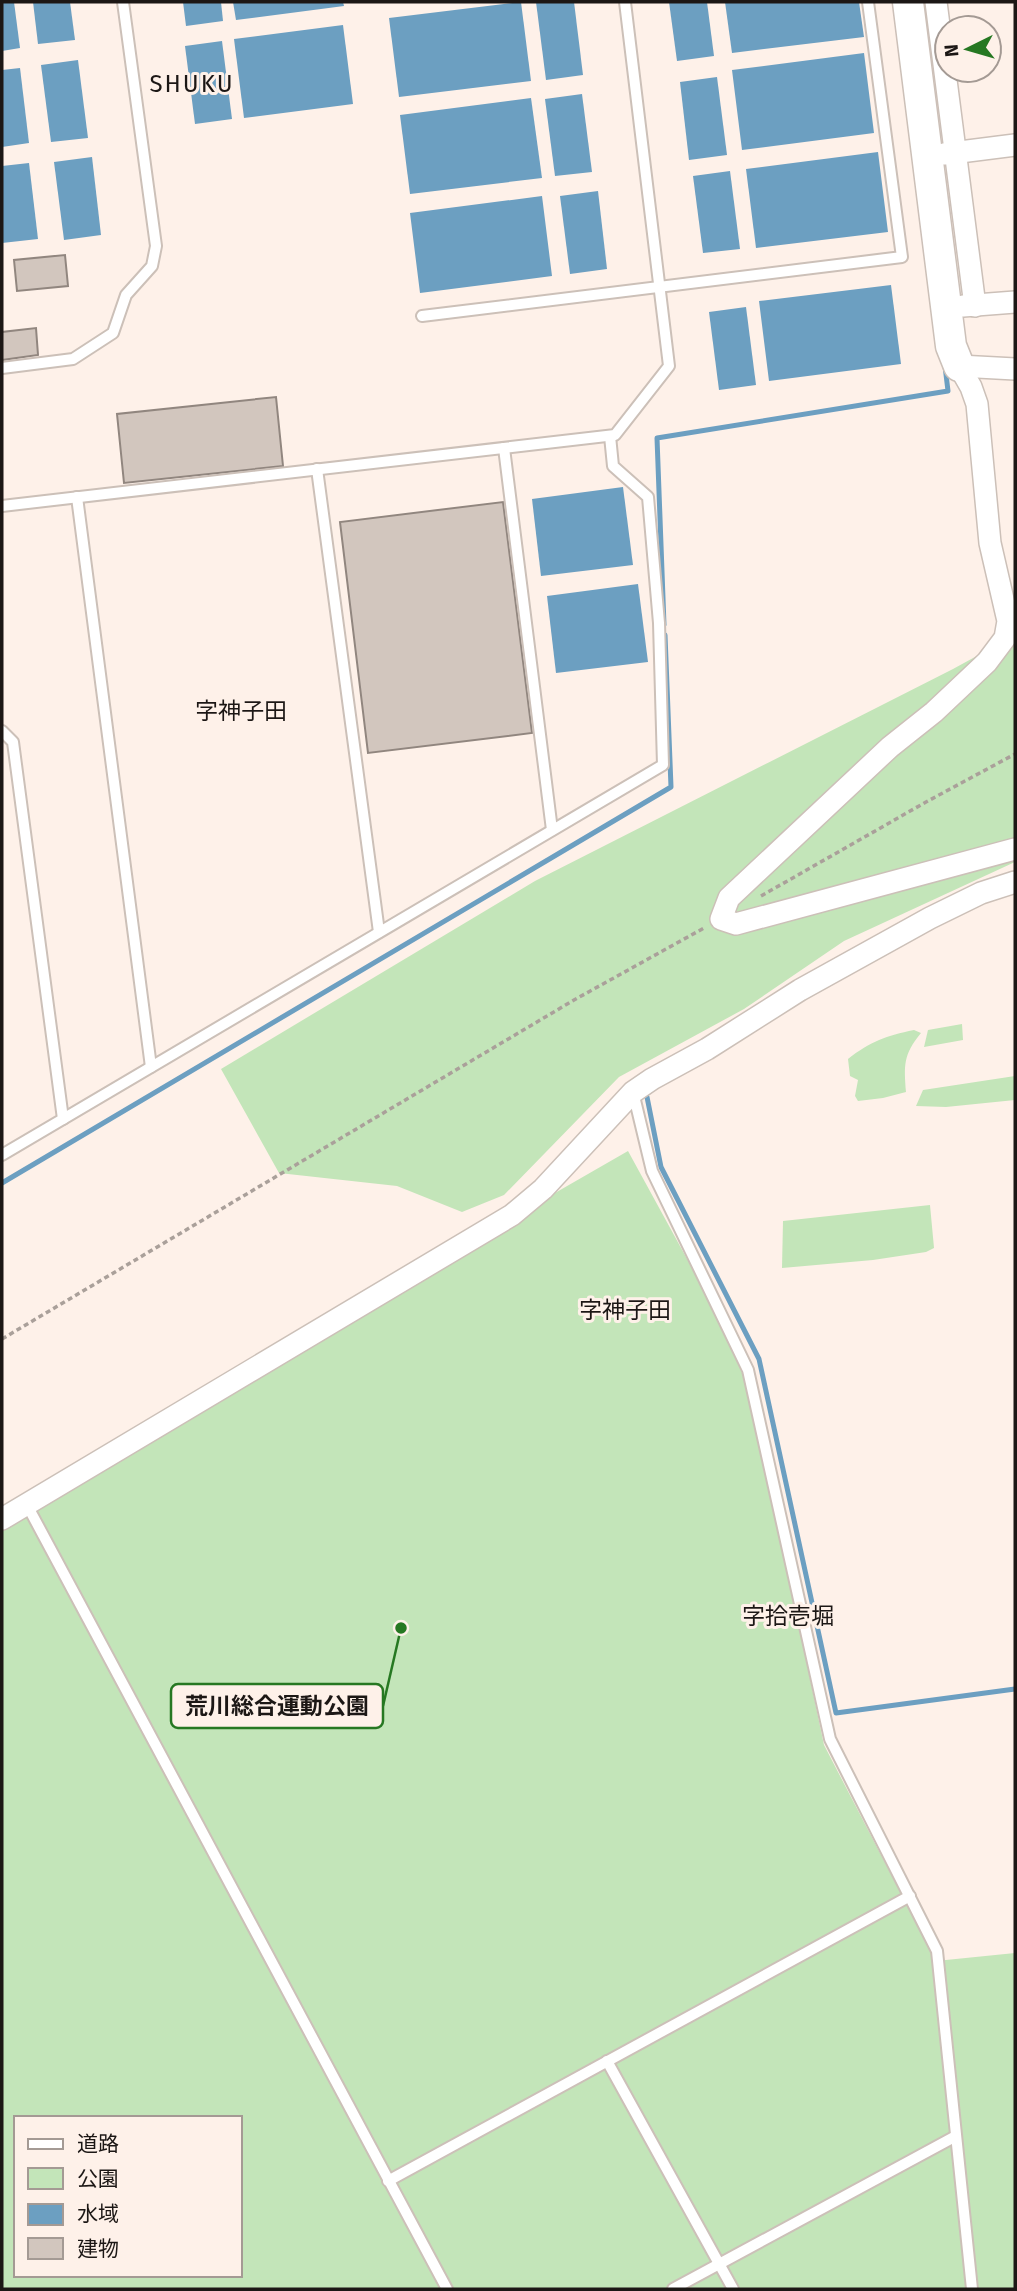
<svg xmlns="http://www.w3.org/2000/svg" width="1017" height="2291" viewBox="0 0 1017 2291" font-family="'Fira Sans','Noto Sans JP',sans-serif">
  <style>
    .green { fill: #c3e5b9; fill-rule: evenodd }
    .water { fill: #6c9fc1 }
    .lines { fill: none; stroke-linecap: round; stroke-linejoin: round }
    .stream { stroke: #6c9fc1; stroke-width: 5 }
    .building { fill: #d2c6be; stroke: #91867f; stroke-width: 2 }
    .lane-casing { stroke: #ccc0b8; stroke-width: 14 }
    .street-casing { stroke: #ccc0b8; stroke-width: 24 }
    .secondary-casing { stroke: #ccc0b8; stroke-width: 33 }
    .path { stroke: #aaa09a; stroke-width: 3.5; stroke-dasharray: 5 3.5; stroke-linecap: butt }
    .lane { stroke: #fff; stroke-width: 10 }
    .street { stroke: #fff; stroke-width: 21 }
    .secondary { stroke: #fff; stroke-width: 30 }
    .labels { text-anchor: middle; stroke-width: 6; stroke-linejoin: round; paint-order: stroke }
    .neighbourhood-label { font-size: 23px; fill: #1c1715; stroke: #fef1e9 }
    .quarter-label { font-size: 24px; letter-spacing: 2px; fill: #1c1715; stroke: #fef1e9 }
    .leader { fill: none; stroke: #267822; stroke-width: 2.5 }
    .callout-dot { fill: #267822; stroke: #fef1e9; stroke-width: 2.5 }
    .callout { fill: #fef1e9; stroke: #267822; stroke-width: 2.5 }
    .callout-label { font-size: 23px; text-anchor: middle; font-weight: bold; fill: #1c1715 }
  </style>
  <rect width="100%" height="100%" fill="#fef1e9"/>
  <g class="green">
    <polygon points="1015,635 1015,862 844,941 744,1009 619,1077 504,1195 462,1212 397,1186 279,1173 221,1069 535,881 953,669"/>
    <polygon points="962,1024 963,1040 924,1047 928,1030"/>
    <path d="M914 1030 921 1033C903 1055 904 1065 906 1092L883 1098 858 1101 855 1096 858 1080 850 1076 848 1059C871 1041 886 1036 914 1030Z"/>
    <polygon points="1015,1076 1015,1100 946,1107 916,1106 923,1090"/>
    <path d="M628 1151 715 1310 749 1389 824 1745 936 1961 1015 1953V2289H2V1511ZM16 2118H240V2275H16Z"/>
    <polygon points="930,1205 934,1248 926,1252 873,1260 782,1268 783,1221"/>
  </g>
  <g class="water">
    <polygon points="2,2 14,2 20,48 2,51"/>
    <polygon points="33,2 70,2 75,40 38,44"/>
    <polygon points="183,2 221,2 223,21 186,26"/>
    <polygon points="233,2 343,2 344,6 236,20"/>
    <polygon points="521,2 531,81 399,97 389,18"/>
    <polygon points="536,2 574,2 583,75 546,80"/>
    <polygon points="669,2 707,2 714,56 677,61"/>
    <polygon points="725,2 859,2 864,37 732,53"/>
    <polygon points="343,25 353,104 244,118 234,39"/>
    <polygon points="222,41 232,119 195,124 185,46"/>
    <polygon points="864,53 874,133 742,150 732,70"/>
    <polygon points="78,60 88,138 51,142 41,65"/>
    <polygon points="20,68 29,143 2,147 2,70"/>
    <polygon points="717,77 727,155 689,160 680,82"/>
    <polygon points="582,94 592,172 555,176 545,99"/>
    <polygon points="531,98 542,178 410,194 400,115"/>
    <polygon points="878,152 888,232 756,248 746,169"/>
    <polygon points="92,157 101,235 64,240 54,162"/>
    <polygon points="29,163 38,239 2,243 2,166"/>
    <polygon points="730,171 740,249 703,253 693,176"/>
    <polygon points="598,191 607,269 570,274 560,196"/>
    <polygon points="542,196 552,276 420,293 410,213"/>
    <polygon points="891,285 901,364 769,381 759,301"/>
    <polygon points="746,307 756,385 719,390 709,312"/>
    <polygon points="623,487 633,565 541,576 532,499"/>
    <polygon points="638,584 648,662 556,673 547,596"/>
  </g>
  <g class="lines">
    <g class="stream">
      <polyline points="664,625 657,438 948,391 945,366"/>
      <polyline points="647,1097 661,1167 759,1359 836,1713 1015,1689"/>
      <polyline points="2,1183 671,787 665,635"/>
    </g>
  </g>
  <g class="building">
    <polygon points="65,255 68,286 17,291 14,260"/>
    <polygon points="36,328 38,355 2,360 2,332"/>
    <polygon points="276,397 283,466 124,483 117,414"/>
    <polygon points="503,502 532,733 368,753 340,522"/>
  </g>
  <g class="lines">
    <g class="lane-casing">
      <g id="lane">
        <polyline points="422,316 902,257 868,2"/>
        <polyline points="2,368 73,359 113,333 126,295 152,266 156,246 123,2"/>
        <polyline points="504,448 552,830"/>
        <polyline points="317,469 379,932"/>
        <polyline points="77,497 151,1067"/>
        <polyline points="2,506 615,435 669,366 625,2"/>
        <polyline points="2,731 13,742 63,1119 2,1155"/>
        <polyline points="633,1092 652,1171 748,1370 830,1739 937,1951 972,2289"/>
        <polyline points="63,1119 663,765 659,623 648,497 613,466 610,436"/>
        <polyline points="27,1505 447,2289"/>
        <polyline points="607,2061 733,2289"/>
        <polyline points="388,2181 910,1896"/>
        <polyline points="673,2289 956,2136"/>
      </g>
    </g>
    <g class="street-casing">
      <g id="street">
        <polyline points="936,2 975,306"/>
        <polyline points="944,154 1015,145"/>
        <polyline points="963,306 1015,302"/>
        <polyline points="959,366 971,387 977,404 990,543 1008,621 1005,638 987,662 934,712 890,747 729,898 721,919 736,924 1015,849"/>
        <polyline points="959,366 1015,369"/>
        <polyline points="2,1519 512,1215 543,1189 633,1092 652,1079 707,1049 800,990 930,918 981,893 1015,882"/>
      </g>
    </g>
    <g class="secondary-casing">
      <polyline id="secondary" points="908,2 951,346 959,366"/>
    </g>
    <g class="path">
      <polyline points="761,896 926,802 1015,754"/>
      <polyline points="2,1339 574,1000 704,928"/>
    </g>
    <use href="#lane" class="lane"/>
    <use href="#street" class="street"/>
    <use href="#secondary" class="secondary"/>
  </g>
  <g class="labels">
    <g class="neighbourhood-label">
      <text x="241" y="719">字神子田</text>
      <text x="625" y="1318">字神子田</text>
      <text x="788" y="1624">字拾壱堀</text>
    </g>
    <g class="quarter-label">
      <text x="192" y="92">SHUKU</text>
    </g>
  </g>
  <path class="leader" d="M401 1628L383 1706"/>
  <circle class="callout-dot" cx="401" cy="1628" r="7"/>
  <rect class="callout" x="171" y="1684" width="212" height="44" rx="7"/>
  <g class="callout-label">
    <text x="277" y="1714">荒川総合運動公園</text>
  </g>
  <rect width="1017" height="2291" fill="none" stroke="#1c1715" stroke-width="7"/>
  <rect x="14" y="2116" width="228" height="161" fill="#fef1e9" stroke="#a49a94" stroke-width="2"/>
  <rect x="28" y="2139" width="35" height="10" fill="#ffffff" stroke="#a49a94" stroke-width="2"/>
  <text x="77" y="2151" font-size="21" fill="#1c1715">道路</text>
  <rect x="28" y="2168" width="35" height="21" fill="#c3e5b9" stroke="#a49a94" stroke-width="2"/>
  <text x="77" y="2186" font-size="21" fill="#1c1715">公園</text>
  <rect x="28" y="2204" width="35" height="21" fill="#6c9fc1" stroke="#a49a94" stroke-width="2"/>
  <text x="77" y="2221" font-size="21" fill="#1c1715">水域</text>
  <rect x="28" y="2238" width="35" height="21" fill="#d2c6be" stroke="#a49a94" stroke-width="2"/>
  <text x="77" y="2256" font-size="21" fill="#1c1715">建物</text>
  <g transform="translate(968 49) rotate(265)"><circle r="33" fill="#fef1e9" stroke="#a49a94" stroke-width="2"/>
  <path d="M0-5L12 26L0 18L-12 26Z" fill="#267822"/>
  <text y="-10" font-size="19" font-weight="bold" text-anchor="middle" fill="#1c1715">N</text>
  </g>
</svg>
